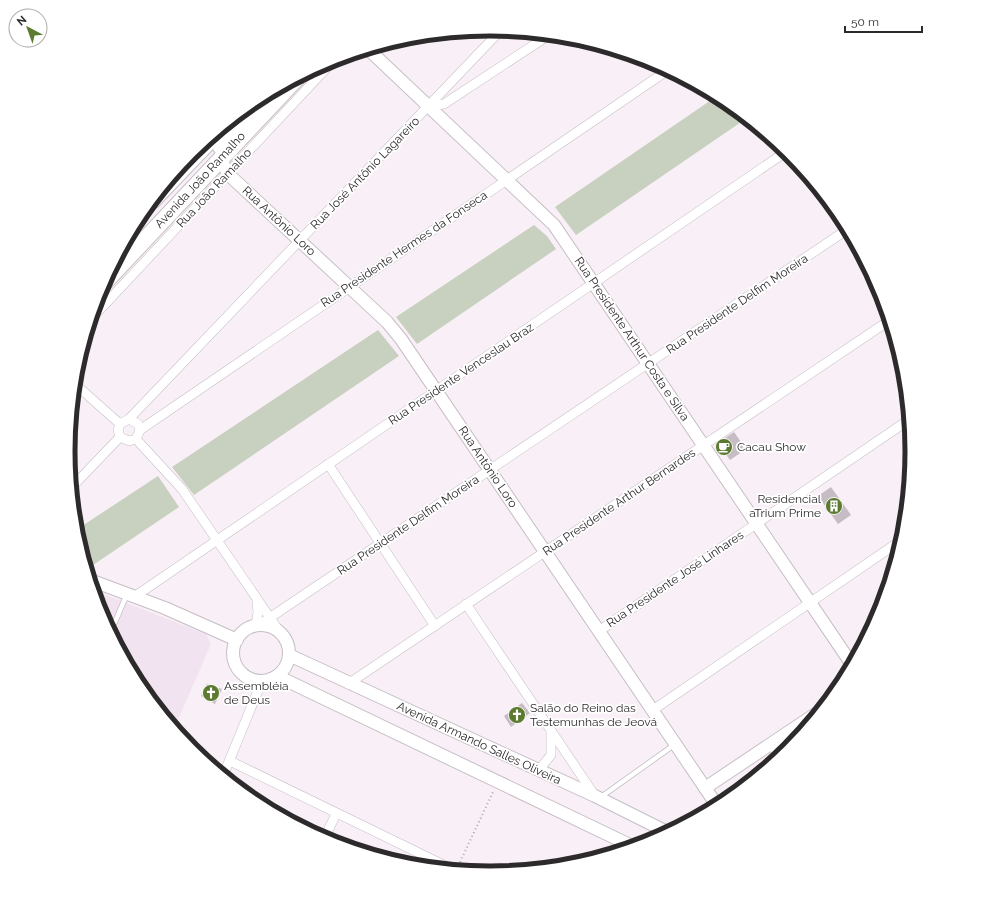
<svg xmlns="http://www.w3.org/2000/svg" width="981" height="903" viewBox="0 0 981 903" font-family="Raleway,sans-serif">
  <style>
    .built { fill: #f2e3f0 }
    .green { fill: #c8d0bf }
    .building { fill: #c5bdc3 }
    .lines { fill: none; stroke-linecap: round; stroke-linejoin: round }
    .service-casing { stroke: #c6bec5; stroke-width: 6 }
    .minor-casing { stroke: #c6bec5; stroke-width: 10 }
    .tertiary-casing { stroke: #c6bec5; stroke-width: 14 }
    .trunk-casing { stroke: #c6bec5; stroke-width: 18 }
    .path { stroke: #aca5aa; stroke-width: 2; stroke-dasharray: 1 3; stroke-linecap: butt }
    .service { stroke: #fff; stroke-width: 4.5 }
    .minor { stroke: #fff; stroke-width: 9 }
    .tertiary { stroke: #fff; stroke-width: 12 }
    .trunk { stroke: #fff; stroke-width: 16 }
    .labels { text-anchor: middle; stroke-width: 3.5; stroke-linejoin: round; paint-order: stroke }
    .street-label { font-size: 12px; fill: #2d2a2c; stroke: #fff }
    .poi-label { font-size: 12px; fill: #2d2a2c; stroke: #fff; text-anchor: start }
    .rim { fill: none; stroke: #2d2a2c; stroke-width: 5 }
  </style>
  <rect width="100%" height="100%" fill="#f9f0f7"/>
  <polygon class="built" points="93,590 206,634 211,644 174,729 139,686 100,613"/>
  <g class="green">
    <polygon points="717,96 747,118 576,235 555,207"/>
    <polygon points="534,225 547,236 556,249 417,344 396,317"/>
    <polygon points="378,330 399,356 194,495 172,467"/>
    <polygon points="158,476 179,507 93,565 85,562 76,530"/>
  </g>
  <g class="building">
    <polygon points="734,432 746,449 730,460 724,452 720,451 725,438"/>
    <polygon points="831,487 851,515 838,524 818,496"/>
    <polygon points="207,684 222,689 215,704 201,696"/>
    <polygon points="522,703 530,713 511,727 504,716"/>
  </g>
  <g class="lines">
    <g class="service-casing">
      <g id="service">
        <polyline points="103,619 115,622 127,594"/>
        <polyline points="601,797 674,745"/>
      </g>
    </g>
    <g class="minor-casing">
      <g id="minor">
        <polyline points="428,106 444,104 549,35"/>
        <polyline points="92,318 335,59"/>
        <polyline points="75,384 120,424"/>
        <polyline points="129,419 138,424 140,430 136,439 129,441 120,437 118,430 120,424 129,419 501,30"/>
        <polyline points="140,430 668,70"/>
        <polyline points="136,439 182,489 279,631"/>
        <polyline points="328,464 435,626"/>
        <polyline points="72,487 120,437"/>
        <polyline points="134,597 787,151"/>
        <polyline points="466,604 595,796"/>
        <polyline points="259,625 848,229"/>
        <polyline points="256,626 258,612 257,601"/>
        <polyline points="599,631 910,419"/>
        <polyline points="348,684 890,320"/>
        <polyline points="653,710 903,539"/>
        <polyline points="768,746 787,752"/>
        <polyline points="230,761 456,871"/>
        <polyline points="538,771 551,755 551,732"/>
        <polyline points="223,776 262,681"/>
        <polyline points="324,839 336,814"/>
      </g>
    </g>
    <g class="tertiary-casing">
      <g id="tertiary">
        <polyline points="368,49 554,225 853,666"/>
        <polyline points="221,159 228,174 387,322 401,339 718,807"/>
        <polyline points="90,580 165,608 237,640"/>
        <circle cx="261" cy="653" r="28"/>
        <polyline points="289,655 595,796 669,833"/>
        <polyline points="277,676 634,847"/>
        <polyline points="705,788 823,709"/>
      </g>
    </g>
    <g class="trunk-casing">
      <g id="trunk">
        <polyline points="221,147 224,137 257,100"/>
        <polyline points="152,201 221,129"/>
        <polyline points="104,283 297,78"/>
      </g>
    </g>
    <polyline class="path" points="460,862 493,792"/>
    <use href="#service" class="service"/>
    <use href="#minor" class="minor"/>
    <use href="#tertiary" class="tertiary"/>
    <use href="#trunk" class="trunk"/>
  </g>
  <defs>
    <g id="cafe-disc" transform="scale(0.9)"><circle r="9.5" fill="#5c7a30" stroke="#fff"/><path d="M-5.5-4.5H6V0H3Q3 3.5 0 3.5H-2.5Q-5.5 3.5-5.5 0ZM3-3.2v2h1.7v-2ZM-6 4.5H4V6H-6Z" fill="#fff"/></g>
    <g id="building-disc" transform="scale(0.9)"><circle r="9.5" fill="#5c7a30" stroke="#fff"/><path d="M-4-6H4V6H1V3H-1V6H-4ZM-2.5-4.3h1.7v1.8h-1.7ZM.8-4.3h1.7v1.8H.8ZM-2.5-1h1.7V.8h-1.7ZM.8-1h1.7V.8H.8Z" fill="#fff"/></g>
    <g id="church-disc" transform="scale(0.9)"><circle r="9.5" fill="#5c7a30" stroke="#fff"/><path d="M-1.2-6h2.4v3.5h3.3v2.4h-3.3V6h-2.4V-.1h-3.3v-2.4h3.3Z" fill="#fff"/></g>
  </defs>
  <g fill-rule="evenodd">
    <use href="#cafe-disc" x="724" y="447"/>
    <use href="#building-disc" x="834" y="506"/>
    <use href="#church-disc" x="211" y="693"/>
    <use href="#church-disc" x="517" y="715"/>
  </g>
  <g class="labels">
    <g class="street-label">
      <text transform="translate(365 173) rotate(-46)" y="4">Rua José Antônio Lagareiro</text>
      <text transform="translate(200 180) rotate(-47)" y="4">Avenida João Ramalho</text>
      <text transform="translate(214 188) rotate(-47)" y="4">Rua João Ramalho</text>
      <text transform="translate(279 221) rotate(43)" y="4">Rua Antônio Loro</text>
      <text transform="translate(404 249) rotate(-34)" y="4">Rua Presidente Hermes da Fonseca</text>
      <text transform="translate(737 304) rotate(-34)" y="4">Rua Presidente Delfim Moreira</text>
      <text transform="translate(632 339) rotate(56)" y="4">Rua Presidente Arthur Costa e Silva</text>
      <text transform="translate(461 374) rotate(-34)" y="4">Rua Presidente Venceslau Braz</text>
      <text transform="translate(488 467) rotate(56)" y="4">Rua Antônio Loro</text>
      <text transform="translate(619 502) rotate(-34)" y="4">Rua Presidente Arthur Bernardes</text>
      <text transform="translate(408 525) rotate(-34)" y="4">Rua Presidente Delfim Moreira</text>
      <text transform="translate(675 579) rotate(-34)" y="4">Rua Presidente José Linhares</text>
      <text transform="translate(479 743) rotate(25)" y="4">Avenida Armando Salles Oliveira</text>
    </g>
    <g class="poi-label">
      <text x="737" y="451">Cacau Show</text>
      <text x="821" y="503" text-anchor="end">Residencial<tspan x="821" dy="14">aTrium Prime</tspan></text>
      <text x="224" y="690">Assembléia<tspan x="224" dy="14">de Deus</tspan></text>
      <text x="530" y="712">Salão do Reino das<tspan x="530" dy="14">Testemunhas de Jeová</tspan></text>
    </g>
  </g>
  <path d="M0 0H981V903H0ZM75 451a415 415 0 1 1 830 0a415 415 0 1 1-830 0Z" fill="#fff" fill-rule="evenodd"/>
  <path class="rim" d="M75 451a415 415 0 1 1 830 0a415 415 0 1 1-830 0Z"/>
  <g transform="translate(28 28) rotate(319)"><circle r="19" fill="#ffffff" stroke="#abaaab"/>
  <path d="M0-3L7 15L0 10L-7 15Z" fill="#5c7a30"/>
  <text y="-6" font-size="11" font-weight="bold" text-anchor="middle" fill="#2d2a2c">N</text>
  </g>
  <path d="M845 26v6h77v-6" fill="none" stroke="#2d2a2c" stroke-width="2"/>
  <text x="851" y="26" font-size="12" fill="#2d2a2c" stroke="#ffffff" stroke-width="3" paint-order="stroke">50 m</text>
</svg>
